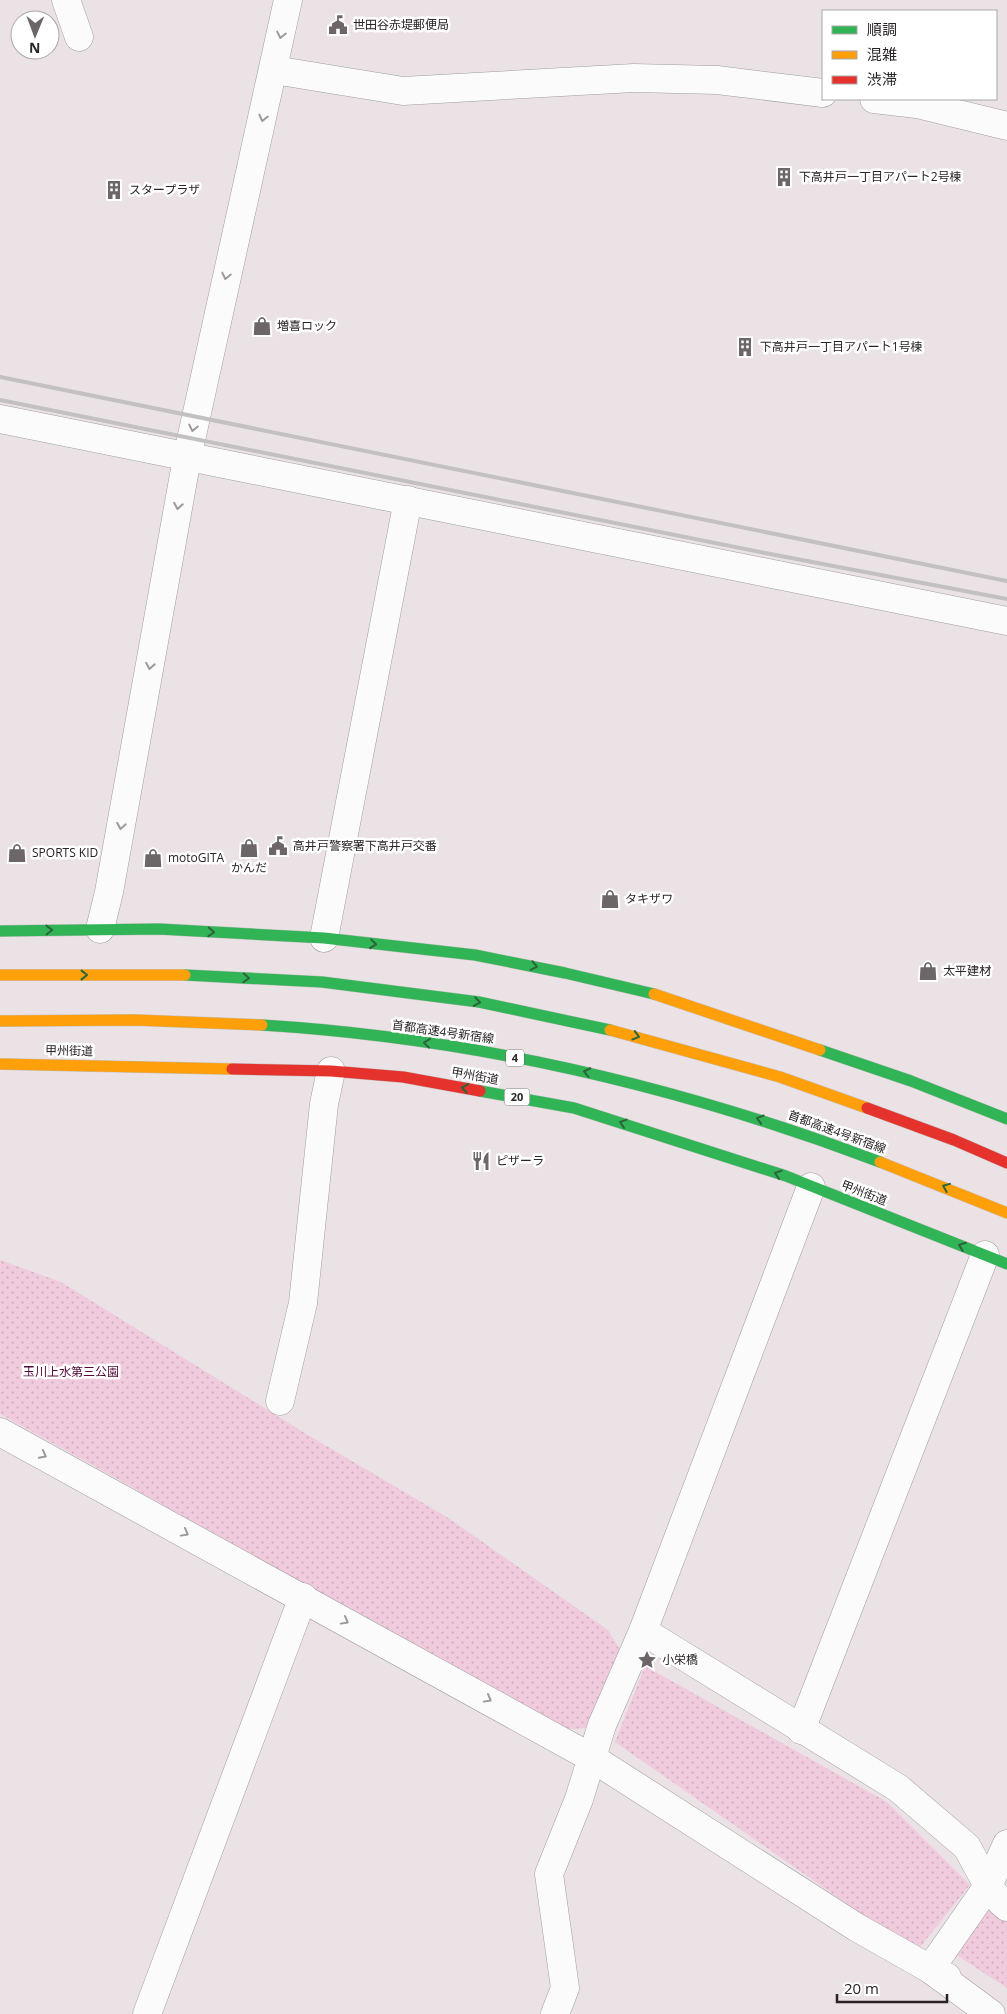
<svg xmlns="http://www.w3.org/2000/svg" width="1007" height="2014" viewBox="0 0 1007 2014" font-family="'Open Sans','Noto Sans JP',sans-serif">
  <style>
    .grass { fill: url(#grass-dots) }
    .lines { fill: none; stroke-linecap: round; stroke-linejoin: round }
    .street-casing { stroke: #a19c9e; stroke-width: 29 }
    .fast-casing { stroke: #c5c0c2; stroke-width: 12 }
    .slow-casing { stroke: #c5c0c2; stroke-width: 12 }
    .jam-casing { stroke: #c5c0c2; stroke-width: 12 }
    .street { stroke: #fcfbfb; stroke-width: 28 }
    .fast { stroke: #30b455; stroke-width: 11 }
    .slow { stroke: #ff9f0a; stroke-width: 11 }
    .jam { stroke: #e5322d; stroke-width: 11 }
    .rail { stroke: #c3c0c1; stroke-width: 4 }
    .oneway { stroke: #9d9a9b }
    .oneway2 { stroke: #2c643b }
    .labels { text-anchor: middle; stroke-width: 5; stroke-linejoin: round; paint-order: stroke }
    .shield { fill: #fff; stroke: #686567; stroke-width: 1 }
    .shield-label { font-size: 11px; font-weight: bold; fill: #282326 }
    .poi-label { font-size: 12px; fill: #282326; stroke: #fff; text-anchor: start }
    .street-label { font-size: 12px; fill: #282326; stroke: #fff }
    .park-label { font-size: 12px; fill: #510839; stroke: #fff }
  </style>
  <defs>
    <pattern id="grass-dots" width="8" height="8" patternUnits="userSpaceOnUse" patternTransform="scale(1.25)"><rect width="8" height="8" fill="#f0cbde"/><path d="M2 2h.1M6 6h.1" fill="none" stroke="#ceaebe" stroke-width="1.8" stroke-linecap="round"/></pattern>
  </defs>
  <rect width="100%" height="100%" fill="#eae2e5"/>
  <g class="grass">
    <polygon points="0,1260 61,1282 308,1435 450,1519 608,1630 621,1651 587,1728 558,1730 121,1481 0,1414"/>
    <polygon points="645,1666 887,1802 970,1885 916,1952 615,1742"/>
    <polygon points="988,1908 1007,1922 1007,1988 955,1954"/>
  </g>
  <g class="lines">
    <g class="street-casing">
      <g id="street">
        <polyline points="66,0 79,37"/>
        <polyline points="274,70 403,91 634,78 717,80 823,93"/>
        <polyline points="874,99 917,104 1007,126"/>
        <polyline points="0,419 1007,621"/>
        <polyline points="100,929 109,892 187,458 288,0"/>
        <polyline points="324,938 408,500"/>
        <polyline points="280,1401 303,1303 324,1104 331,1071"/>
        <polyline points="0,1432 592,1758 856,1927 930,1969 991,2014"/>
        <polyline points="643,1631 898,1788 967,1847 988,1886 1001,1902 1007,1907"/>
        <polyline points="801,1730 985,1255"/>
        <polyline points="947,1977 930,1969 988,1886 1007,1844"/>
        <polyline points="147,2014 303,1597"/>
        <polyline points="555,2014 565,1988 549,1874 579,1799 602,1725 643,1631 811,1187"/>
      </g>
    </g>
    <g class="fast-casing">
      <g id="fast">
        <polyline points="0,931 159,929 324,938 475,955 565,973 654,994"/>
        <polyline points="185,975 322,982 479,1002 610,1030"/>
        <path d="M262 1025C474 1038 682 1087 880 1162"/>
        <polyline points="820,1050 911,1081 1007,1119"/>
        <polyline points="480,1091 574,1108 786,1176 1007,1264"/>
      </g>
    </g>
    <g class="slow-casing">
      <g id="slow">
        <polyline points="0,975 185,975"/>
        <polyline points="654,994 820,1050"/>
        <polyline points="0,1021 135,1020 262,1025"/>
        <polyline points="610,1030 780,1077 867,1108"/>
        <polyline points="0,1064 232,1069"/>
        <polyline points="880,1162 1007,1213"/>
      </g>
    </g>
    <g class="jam-casing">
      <g id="jam">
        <polyline points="232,1069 331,1071 403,1077 480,1091"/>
        <polyline points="867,1108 954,1140 1007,1163"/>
      </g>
    </g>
    <use href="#street" class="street"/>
    <use href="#fast" class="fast"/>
    <use href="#slow" class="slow"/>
    <use href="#jam" class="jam"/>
    <g class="rail">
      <polyline points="0,377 1007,581"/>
      <polyline points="0,400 765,553 1007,599"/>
    </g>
  </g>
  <defs><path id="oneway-chevron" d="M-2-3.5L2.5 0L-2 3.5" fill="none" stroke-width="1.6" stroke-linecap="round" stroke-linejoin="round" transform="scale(1.25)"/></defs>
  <g class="oneway">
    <use href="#oneway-chevron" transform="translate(281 35) rotate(102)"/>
    <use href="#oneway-chevron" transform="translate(263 118) rotate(103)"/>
    <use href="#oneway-chevron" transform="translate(226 276) rotate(103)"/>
    <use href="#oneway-chevron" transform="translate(193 428) rotate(102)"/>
    <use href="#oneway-chevron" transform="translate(178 506) rotate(100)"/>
    <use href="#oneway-chevron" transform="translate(150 666) rotate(100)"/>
    <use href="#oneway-chevron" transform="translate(121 826) rotate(100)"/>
    <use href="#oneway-chevron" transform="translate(43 1455) rotate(28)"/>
    <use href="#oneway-chevron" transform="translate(185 1533) rotate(29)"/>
    <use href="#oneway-chevron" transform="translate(345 1621) rotate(29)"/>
    <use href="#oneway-chevron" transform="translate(488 1699) rotate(29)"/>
  </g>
  <g class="oneway2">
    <use href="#oneway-chevron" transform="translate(49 930) rotate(-1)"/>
    <use href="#oneway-chevron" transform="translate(211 932) rotate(3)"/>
    <use href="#oneway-chevron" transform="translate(373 944) rotate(6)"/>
    <use href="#oneway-chevron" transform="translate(534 966) rotate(11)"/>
    <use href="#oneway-chevron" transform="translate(84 975)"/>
    <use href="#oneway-chevron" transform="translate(246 978) rotate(3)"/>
    <use href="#oneway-chevron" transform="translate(477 1002) rotate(9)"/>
    <use href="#oneway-chevron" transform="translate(636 1036) rotate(16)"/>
    <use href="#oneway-chevron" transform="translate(427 1043) rotate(-173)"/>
    <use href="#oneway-chevron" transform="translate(587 1072) rotate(-168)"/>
    <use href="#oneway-chevron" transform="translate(465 1088) rotate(-170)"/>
    <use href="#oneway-chevron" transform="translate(760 1119) rotate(-163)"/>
    <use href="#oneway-chevron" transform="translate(623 1123) rotate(-162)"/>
    <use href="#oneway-chevron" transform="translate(778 1174) rotate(-162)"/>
    <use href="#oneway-chevron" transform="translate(946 1187) rotate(-158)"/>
    <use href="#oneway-chevron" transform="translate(962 1246) rotate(-159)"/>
  </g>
  <defs>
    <g id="civic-bare" transform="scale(1.5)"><path d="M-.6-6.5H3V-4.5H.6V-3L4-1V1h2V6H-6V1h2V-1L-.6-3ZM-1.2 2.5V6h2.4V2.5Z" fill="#6c6669" stroke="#fff" stroke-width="2.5" paint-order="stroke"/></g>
    <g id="building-bare" transform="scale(1.5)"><path d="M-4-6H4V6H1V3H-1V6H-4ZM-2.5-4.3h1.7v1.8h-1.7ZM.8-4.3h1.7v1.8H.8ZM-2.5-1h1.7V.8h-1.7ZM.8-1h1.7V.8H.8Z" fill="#6c6669" stroke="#fff" stroke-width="2.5" paint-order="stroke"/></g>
    <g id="shop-bare" transform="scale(1.5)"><path d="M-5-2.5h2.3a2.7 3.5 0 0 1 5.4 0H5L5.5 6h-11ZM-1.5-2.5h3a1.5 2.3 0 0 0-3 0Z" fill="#6c6669" stroke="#fff" stroke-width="2.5" paint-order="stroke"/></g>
    <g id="restaurant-bare" transform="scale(1.5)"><path d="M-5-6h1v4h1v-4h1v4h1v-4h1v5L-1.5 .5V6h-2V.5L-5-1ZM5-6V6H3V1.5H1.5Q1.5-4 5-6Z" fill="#6c6669" stroke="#fff" stroke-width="2.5" paint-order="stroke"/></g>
    <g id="sight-bare" transform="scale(1.5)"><path d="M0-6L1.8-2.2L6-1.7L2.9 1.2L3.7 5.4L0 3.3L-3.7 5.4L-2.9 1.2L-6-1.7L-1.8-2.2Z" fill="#6c6669" stroke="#fff" stroke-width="2.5" paint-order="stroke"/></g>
  </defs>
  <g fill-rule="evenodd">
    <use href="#civic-bare" x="338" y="25"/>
    <use href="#building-bare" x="784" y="177"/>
    <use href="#building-bare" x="114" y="190"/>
    <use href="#shop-bare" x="262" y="326"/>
    <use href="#building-bare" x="745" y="347"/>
    <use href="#civic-bare" x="278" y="846"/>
    <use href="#shop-bare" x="249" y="848"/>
    <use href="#shop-bare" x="17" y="853"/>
    <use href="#shop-bare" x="153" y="858"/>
    <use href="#shop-bare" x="610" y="899"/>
    <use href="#shop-bare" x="928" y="971"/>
    <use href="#restaurant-bare" x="481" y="1161"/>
    <use href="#sight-bare" x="647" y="1660"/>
  </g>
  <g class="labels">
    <g class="shield">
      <rect x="506" y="1049.5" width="18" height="17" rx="4"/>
      <rect x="504.5" y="1088.5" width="25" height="17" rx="4"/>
    </g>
    <g class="shield-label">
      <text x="515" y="1062">4</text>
      <text x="517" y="1101">20</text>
    </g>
    <g class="poi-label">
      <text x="353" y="29">世田谷赤堤郵便局</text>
      <text x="799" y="181">下高井戸一丁目アパート2号棟</text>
      <text x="129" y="194">スタープラザ</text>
      <text x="277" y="330">増喜ロック</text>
      <text x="760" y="351">下高井戸一丁目アパート1号棟</text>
      <text x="293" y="850">高井戸警察署下高井戸交番</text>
      <text x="32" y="857">SPORTS KID</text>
      <text x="168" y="862">motoGITA</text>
      <text x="249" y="872" text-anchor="middle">かんだ</text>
      <text x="625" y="903">タキザワ</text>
      <text x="943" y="975">太平建材</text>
      <text x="496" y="1165">ピザーラ</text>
      <text x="662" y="1664">小栄橋</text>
    </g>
    <g class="street-label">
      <text transform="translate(443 1032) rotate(8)" y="4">首都高速4号新宿線</text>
      <text transform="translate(69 1051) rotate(1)" y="4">甲州街道</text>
      <text transform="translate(475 1076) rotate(10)" y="4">甲州街道</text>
      <text transform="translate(837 1132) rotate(20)" y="4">首都高速4号新宿線</text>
      <text transform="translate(864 1193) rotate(21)" y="4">甲州街道</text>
    </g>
    <g class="park-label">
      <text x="71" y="1376">玉川上水第三公園</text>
    </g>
  </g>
  <rect x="822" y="10" width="175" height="90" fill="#ffffff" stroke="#a9a7a8"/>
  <rect x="832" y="26" width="25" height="8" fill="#30b455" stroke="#a9a7a8"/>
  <text x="867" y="35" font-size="15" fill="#282326">順調</text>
  <rect x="832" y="51" width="25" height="8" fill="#ff9f0a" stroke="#a9a7a8"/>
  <text x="867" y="60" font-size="15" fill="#282326">混雑</text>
  <rect x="832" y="76" width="25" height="8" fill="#e5322d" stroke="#a9a7a8"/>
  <text x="867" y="85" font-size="15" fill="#282326">渋滞</text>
  <g transform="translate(35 35) rotate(181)"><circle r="24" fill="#ffffff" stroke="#a9a7a8"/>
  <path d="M0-4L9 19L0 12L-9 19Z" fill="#6c6669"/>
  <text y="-8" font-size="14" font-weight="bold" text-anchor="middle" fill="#282326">N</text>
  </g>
  <path d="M837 1994v8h110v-8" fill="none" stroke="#282326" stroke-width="2.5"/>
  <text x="844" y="1994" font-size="15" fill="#282326" stroke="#ffffff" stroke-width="4" paint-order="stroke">20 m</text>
</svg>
